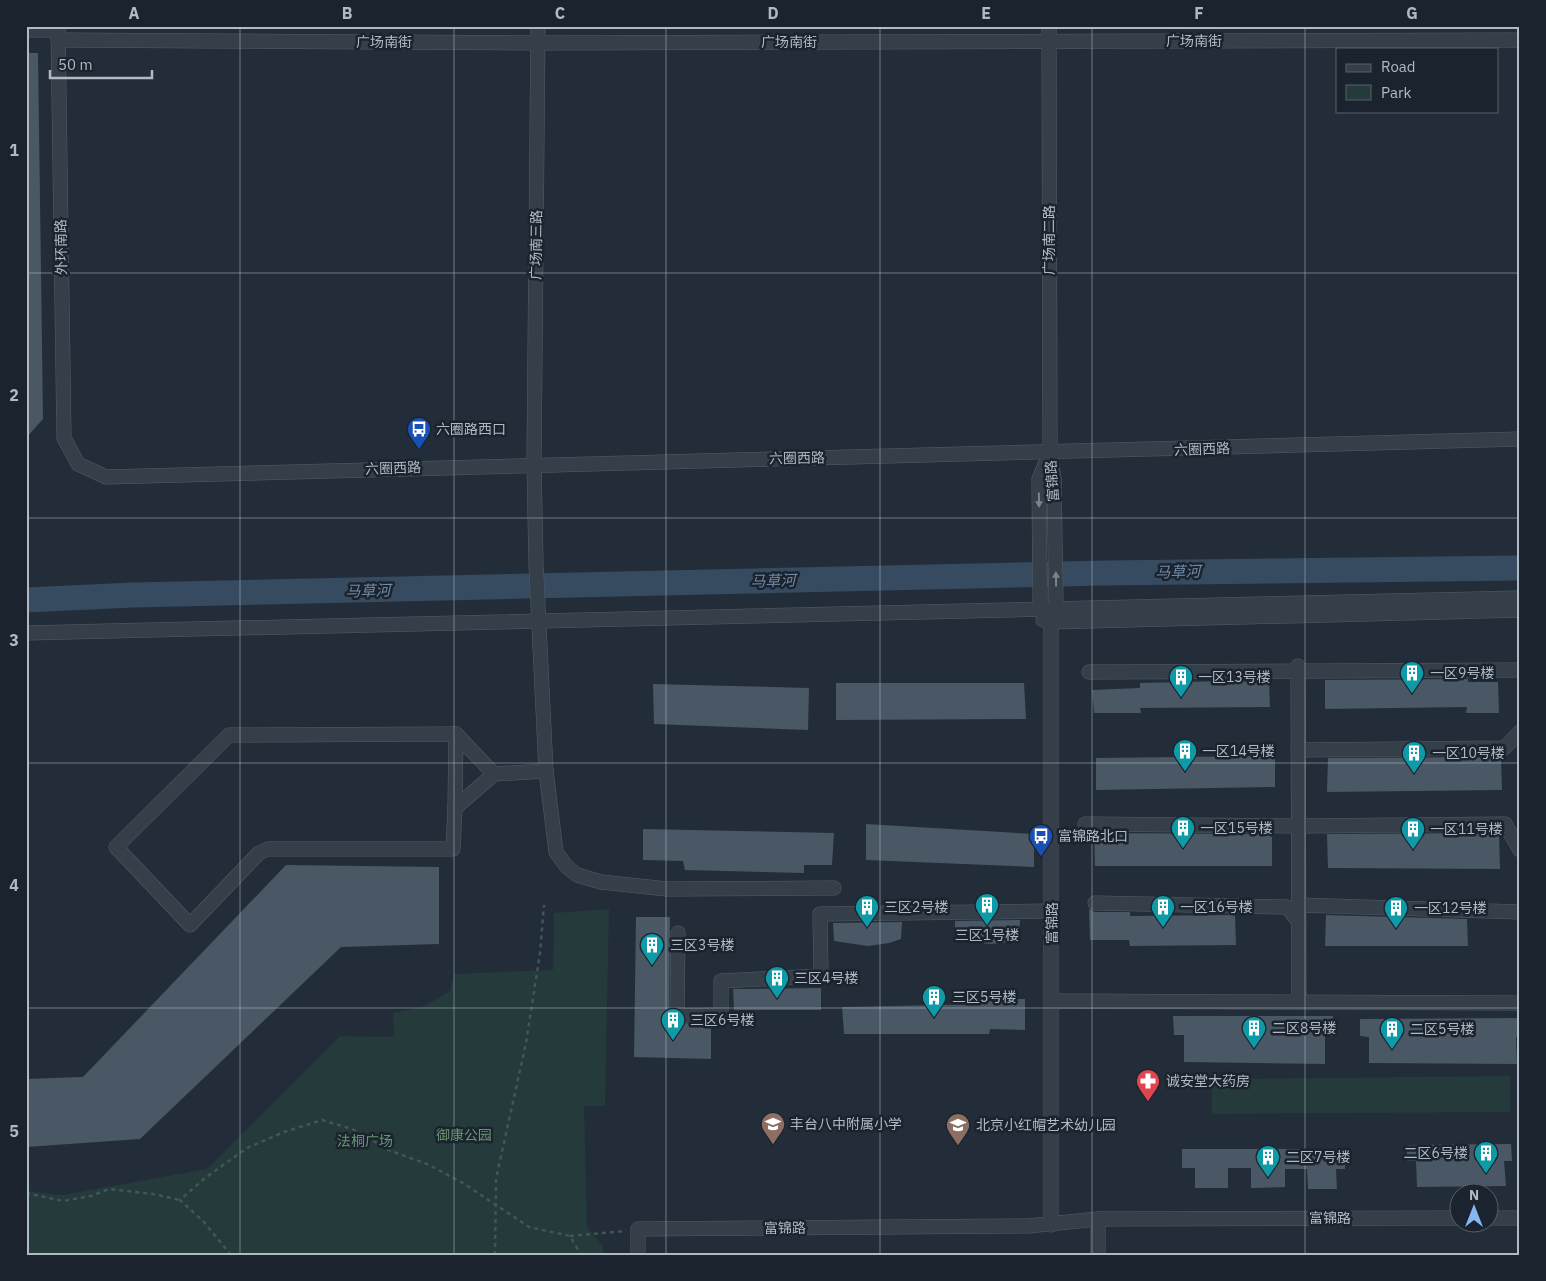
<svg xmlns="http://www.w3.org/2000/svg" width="1546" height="1281" viewBox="0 0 1546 1281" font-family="'IBM Plex Sans','Noto Sans SC',sans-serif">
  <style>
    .green { fill: #253a3b }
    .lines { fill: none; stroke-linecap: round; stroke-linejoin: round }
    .river { stroke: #364a60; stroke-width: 25 }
    .building { fill: #4a5765 }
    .minor-casing { stroke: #535d67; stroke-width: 15 }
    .path { stroke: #415657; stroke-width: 2.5; stroke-dasharray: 4 4; stroke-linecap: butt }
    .minor { stroke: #353f49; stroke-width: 14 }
    .oneway { fill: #79838d }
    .grid { fill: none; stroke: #b0bac5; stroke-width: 1; stroke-opacity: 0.55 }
    .labels { text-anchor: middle; stroke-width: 5; stroke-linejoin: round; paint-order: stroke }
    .street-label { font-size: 14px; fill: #b0bac5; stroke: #1b242e }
    .poi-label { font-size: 14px; fill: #b0bac5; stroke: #1b242e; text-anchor: start }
    .park-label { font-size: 14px; fill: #689570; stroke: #1b242e }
    .water-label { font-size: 15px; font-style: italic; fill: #718ca9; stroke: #1b242e }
    .neatline { fill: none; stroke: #b0bac5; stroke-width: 2 }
    .grid-label { font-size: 16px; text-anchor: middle; font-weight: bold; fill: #b0bac5 }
  </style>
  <rect width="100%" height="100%" fill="#222d39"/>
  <g class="green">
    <polygon points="609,909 605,1106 584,1106 587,1227 603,1246 603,1255 26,1255 26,1191 62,1195 207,1169 340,1036 394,1037 393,1013 425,1006 450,991 454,974 553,970 554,913"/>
    <polygon points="1510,1076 1510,1112 1212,1114 1212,1079"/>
  </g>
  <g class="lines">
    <polyline class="river" points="26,600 133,595 1105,573 1520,568"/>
  </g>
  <g class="building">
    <polygon points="26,53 38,53 43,419 26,438"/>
    <polygon points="1468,679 1468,682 1498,682 1499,713 1466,713 1467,707 1325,709 1325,680"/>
    <polygon points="1269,680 1270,707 1140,708 1141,713 1094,713 1092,690 1140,688 1140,683"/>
    <polygon points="836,683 1024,683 1026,719 836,720"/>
    <polygon points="653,684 809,688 808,730 654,724"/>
    <polygon points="1275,756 1275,787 1096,790 1096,758"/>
    <polygon points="1501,757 1502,790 1327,792 1328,758"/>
    <polygon points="866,824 1034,834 1034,867 866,860"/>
    <polygon points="643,829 834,833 832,865 804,865 804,873 685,870 683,861 643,860"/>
    <polygon points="1094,833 1272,834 1272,866 1095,866"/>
    <polygon points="1499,833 1500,869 1328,868 1327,834"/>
    <polygon points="286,865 439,867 439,944 341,947 140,1139 26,1147 26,1079 83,1077"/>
    <polygon points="1089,909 1095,912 1130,912 1130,916 1235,915 1236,945 1130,946 1129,940 1090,940"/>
    <polygon points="1326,915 1467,919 1468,946 1325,946"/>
    <polygon points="636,917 670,917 669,1023 711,1024 711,1059 634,1057"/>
    <polygon points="1020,920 1019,937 1010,942 990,944 965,941 955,937 955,921"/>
    <polygon points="902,922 901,939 889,943 868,946 834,941 833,923"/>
    <polygon points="821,988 821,1010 734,1010 733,989"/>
    <polygon points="988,999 1025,999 1025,1030 990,1029 989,1034 844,1034 842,1007 988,1004"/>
    <polygon points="1173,1016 1333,1016 1333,1036 1325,1036 1325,1064 1184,1062 1184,1035 1174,1035"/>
    <polygon points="1520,1018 1520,1037 1516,1037 1517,1064 1369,1063 1369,1037 1360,1036 1360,1019"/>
    <polygon points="1511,1144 1512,1161 1504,1161 1506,1186 1417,1187 1416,1161 1407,1161 1407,1145"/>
    <polygon points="1182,1149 1346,1149 1345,1169 1336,1169 1337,1189 1308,1189 1307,1169 1285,1169 1285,1187 1251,1188 1251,1168 1228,1168 1228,1188 1195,1188 1195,1168 1182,1168"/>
  </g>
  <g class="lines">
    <g class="minor-casing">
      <g id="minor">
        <path d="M58 26 64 438 78 464 106 477C577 462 1049 454 1520 439"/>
        <polyline points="538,26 534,463 536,564 546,771 556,852 566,866 577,875 601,882 667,889 834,888"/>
        <polyline points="1049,26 1050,453 1054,479 1056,601 1051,622 1051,1225"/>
        <polyline points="26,30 58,30"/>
        <polyline points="58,40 538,43 1520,40"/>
        <polyline points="1048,616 1040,601 1039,479 1050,453"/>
        <polyline points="1043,620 1051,622 1520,610"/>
        <polyline points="26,633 1520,598"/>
        <polyline points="1298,666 1299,1002"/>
        <polyline points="1089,672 1520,670"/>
        <polyline points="1298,750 1504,748 1520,732"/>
        <polyline points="494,774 455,808 453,849 268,849 259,853 190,925 116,847 229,735 456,734 494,774 546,771"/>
        <polyline points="455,808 456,734"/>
        <polyline points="1085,824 1299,826 1505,824 1520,850"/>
        <polyline points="1095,903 1287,907 1299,922"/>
        <polyline points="1299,905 1520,912"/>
        <polyline points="678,933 677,1016 721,1015 721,981 821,976 820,914 1052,911"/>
        <polyline points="1052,1001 1520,1003"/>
        <polyline points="1488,1218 1520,1218"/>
        <polyline points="638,1255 638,1229 1028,1226 1098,1219 1458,1218"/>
        <polyline points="1098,1255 1098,1219"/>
      </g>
    </g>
    <g class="path">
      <polyline points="26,1193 63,1201 91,1196 109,1189 153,1194 180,1200"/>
      <polyline points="570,1236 626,1231"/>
      <polyline points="231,1255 203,1221 180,1200 205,1178 247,1148 284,1132 322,1120 352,1129 391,1151 427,1164 463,1183 529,1227 570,1236 581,1255"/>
      <polyline points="495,1255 496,1179 526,1043 540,953 544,905"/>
    </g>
    <use href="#minor" class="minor"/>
  </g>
  <defs><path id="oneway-solid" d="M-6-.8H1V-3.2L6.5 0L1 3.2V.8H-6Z" transform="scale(1.25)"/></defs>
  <g class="oneway">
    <use href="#oneway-solid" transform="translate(1039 500) rotate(89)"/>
    <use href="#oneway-solid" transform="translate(1056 579) rotate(-91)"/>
  </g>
  <path class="grid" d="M240 26V1255M454 26V1255M666 26V1255M880 26V1255M1092 26V1255M1305 26V1255M26 273H1520M26 518H1520M26 763H1520M26 1008H1520"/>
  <defs>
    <g id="bus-pin" transform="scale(1.25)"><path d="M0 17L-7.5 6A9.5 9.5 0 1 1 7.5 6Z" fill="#1a4fb4" stroke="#1b242e"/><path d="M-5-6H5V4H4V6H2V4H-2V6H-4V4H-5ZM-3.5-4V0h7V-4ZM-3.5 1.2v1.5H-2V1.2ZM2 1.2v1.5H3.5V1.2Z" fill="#fff"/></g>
    <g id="building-pin" transform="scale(1.25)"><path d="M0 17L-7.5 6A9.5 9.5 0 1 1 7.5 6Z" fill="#0f9aa8" stroke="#1b242e"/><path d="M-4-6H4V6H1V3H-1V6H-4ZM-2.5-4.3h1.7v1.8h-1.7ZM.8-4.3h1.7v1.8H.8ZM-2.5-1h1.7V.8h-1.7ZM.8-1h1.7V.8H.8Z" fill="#fff"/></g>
    <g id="pharmacy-pin" transform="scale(1.25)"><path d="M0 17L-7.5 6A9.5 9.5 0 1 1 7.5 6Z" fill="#e0444e" stroke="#1b242e"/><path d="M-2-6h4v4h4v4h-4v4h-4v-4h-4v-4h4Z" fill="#fff"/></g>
    <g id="school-pin" transform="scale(1.25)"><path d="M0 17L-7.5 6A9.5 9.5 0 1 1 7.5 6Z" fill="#8d6e63" stroke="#1b242e"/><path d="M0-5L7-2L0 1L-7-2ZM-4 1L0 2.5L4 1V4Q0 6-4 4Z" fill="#fff"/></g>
  </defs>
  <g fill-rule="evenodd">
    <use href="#bus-pin" x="419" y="429"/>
    <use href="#building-pin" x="1412" y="673"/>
    <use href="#building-pin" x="1181" y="677"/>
    <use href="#building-pin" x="1185" y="751"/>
    <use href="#building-pin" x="1414" y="753"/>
    <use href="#building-pin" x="1183" y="828"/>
    <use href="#building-pin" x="1413" y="829"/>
    <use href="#bus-pin" x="1041" y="836"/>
    <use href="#building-pin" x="987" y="905"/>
    <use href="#building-pin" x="867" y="907"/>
    <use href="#building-pin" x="1163" y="907"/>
    <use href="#building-pin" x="1396" y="908"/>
    <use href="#building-pin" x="652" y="945"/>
    <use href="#building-pin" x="777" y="978"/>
    <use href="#building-pin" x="934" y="997"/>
    <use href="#building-pin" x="673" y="1020"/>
    <use href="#building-pin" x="1254" y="1028"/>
    <use href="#building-pin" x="1392" y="1029"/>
    <use href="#pharmacy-pin" x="1148" y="1081"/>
    <use href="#school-pin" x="773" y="1124"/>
    <use href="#school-pin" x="958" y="1125"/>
    <use href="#building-pin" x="1486" y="1153"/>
    <use href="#building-pin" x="1268" y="1157"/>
  </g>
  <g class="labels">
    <g class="street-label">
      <text x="1194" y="46">广场南街</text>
      <text x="384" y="47">广场南街</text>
      <text x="789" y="47">广场南街</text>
      <text transform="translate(1049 240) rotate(-90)" y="5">广场南二路</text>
      <text transform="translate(536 245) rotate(-89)" y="5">广场南三路</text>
      <text transform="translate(61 247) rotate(-91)" y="5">外环南路</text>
      <text transform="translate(1202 449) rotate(-2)" y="5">六圈西路</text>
      <text transform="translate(797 458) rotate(-1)" y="5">六圈西路</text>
      <text transform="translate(393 468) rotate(-2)" y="5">六圈西路</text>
      <text transform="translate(1052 481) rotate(-94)" y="5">富锦路</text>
      <text transform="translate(1052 923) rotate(-90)" y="5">富锦路</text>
      <text x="1330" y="1223">富锦路</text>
      <text transform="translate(785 1228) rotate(-1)" y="5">富锦路</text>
    </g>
    <g class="poi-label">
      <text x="436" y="434">六圈路西口</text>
      <text x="1430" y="678">一区9号楼</text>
      <text x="1198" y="682">一区13号楼</text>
      <text x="1202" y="756">一区14号楼</text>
      <text x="1432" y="758">一区10号楼</text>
      <text x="1200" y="833">一区15号楼</text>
      <text x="1430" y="834">一区11号楼</text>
      <text x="1058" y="841">富锦路北口</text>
      <text x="884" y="912">三区2号楼</text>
      <text x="1180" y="912">一区16号楼</text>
      <text x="1414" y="913">一区12号楼</text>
      <text x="987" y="940" text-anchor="middle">三区1号楼</text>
      <text x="670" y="950">三区3号楼</text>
      <text x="794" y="983">三区4号楼</text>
      <text x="952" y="1002">三区5号楼</text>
      <text x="690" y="1025">三区6号楼</text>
      <text x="1272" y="1033">二区8号楼</text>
      <text x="1410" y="1034">二区5号楼</text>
      <text x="1166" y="1086">诚安堂大药房</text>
      <text x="790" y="1129">丰台八中附属小学</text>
      <text x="976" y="1130">北京小红帽艺术幼儿园</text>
      <text x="1468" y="1158" text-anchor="end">二区6号楼</text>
      <text x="1286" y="1162">二区7号楼</text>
    </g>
    <g class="park-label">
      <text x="464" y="1140">御康公园</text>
      <text x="365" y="1146">法桐广场</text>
    </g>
    <g class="water-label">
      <text transform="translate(1178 572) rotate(-1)" y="5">马草河</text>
      <text transform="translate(773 581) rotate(-1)" y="5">马草河</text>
      <text transform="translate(368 591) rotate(-1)" y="5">马草河</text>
    </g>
  </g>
  <rect width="1546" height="1281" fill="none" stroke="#1b242e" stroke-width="55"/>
  <rect x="1336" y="48" width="162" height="65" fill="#1b242e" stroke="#57606a"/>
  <rect x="1346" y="64" width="25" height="8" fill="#353f49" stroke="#57606a"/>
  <text x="1381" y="72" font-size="15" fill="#b0bac5">Road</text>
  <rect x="1346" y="85" width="25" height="15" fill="#253a3b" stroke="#57606a"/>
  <text x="1381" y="98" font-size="15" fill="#b0bac5">Park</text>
  <g transform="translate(1474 1208)"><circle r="24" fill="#1b242e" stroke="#57606a"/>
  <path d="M0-4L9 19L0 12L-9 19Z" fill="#86b7f5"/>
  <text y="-8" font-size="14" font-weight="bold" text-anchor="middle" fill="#b0bac5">N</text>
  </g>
  <path d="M50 70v8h102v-8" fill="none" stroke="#b0bac5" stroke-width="2.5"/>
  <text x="58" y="70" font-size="15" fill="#b0bac5" stroke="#1b242e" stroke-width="4" paint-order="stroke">50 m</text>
  <rect x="28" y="28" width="1490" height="1226" class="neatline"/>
  <g class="grid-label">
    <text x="134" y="19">A</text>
    <text x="347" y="19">B</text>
    <text x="560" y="19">C</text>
    <text x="773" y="19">D</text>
    <text x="986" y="19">E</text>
    <text x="1199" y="19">F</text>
    <text x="1412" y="19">G</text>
    <text x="14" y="156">1</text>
    <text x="14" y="401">2</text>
    <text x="14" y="646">3</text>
    <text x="14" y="891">4</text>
    <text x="14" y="1137">5</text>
  </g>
</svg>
